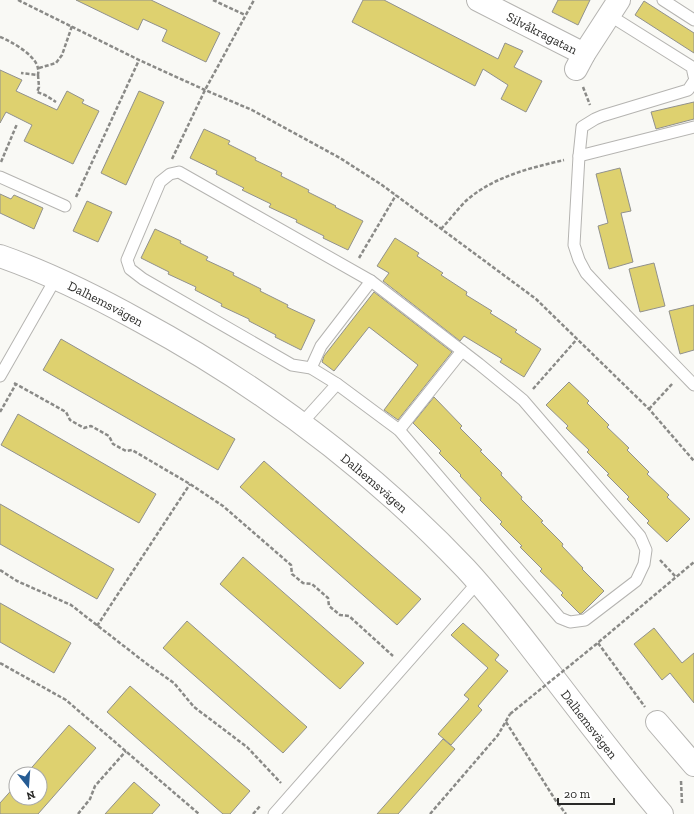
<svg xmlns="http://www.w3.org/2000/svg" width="694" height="814" viewBox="0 0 694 814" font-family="'Zilla Slab',serif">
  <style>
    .building { fill: #ded16f; stroke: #91918d }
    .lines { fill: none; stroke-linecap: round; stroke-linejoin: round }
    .lane-casing { stroke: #b5b4b1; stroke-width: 13 }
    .street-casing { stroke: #b5b4b1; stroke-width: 24 }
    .path { stroke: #8a8a87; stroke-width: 2.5; stroke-dasharray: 4 2; stroke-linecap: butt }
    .lane { stroke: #fff; stroke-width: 11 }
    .street { stroke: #fff; stroke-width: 22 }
    .path-bridge { stroke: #8a8a87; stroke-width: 2.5; stroke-dasharray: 4 2; stroke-linecap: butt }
    .labels { text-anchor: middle; stroke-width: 3.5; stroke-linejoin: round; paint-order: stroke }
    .street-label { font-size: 13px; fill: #2a2a28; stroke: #fff }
  </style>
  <rect width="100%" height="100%" fill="#f9f9f5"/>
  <g class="building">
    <polygon points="76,0 151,0 220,33 206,62 162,41 167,30 143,19 138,30"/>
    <polygon points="363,0 384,0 498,59 505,43 523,51 514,67 542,81 526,112 501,99 508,85 483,69 475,86 352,22"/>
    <polygon points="558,0 590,0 578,25 552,12"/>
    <polygon points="644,1 694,33 694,53 635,15"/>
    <polygon points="0,70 22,80 16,91 57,110 67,91 84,100 82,103 99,111 73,164 24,141 32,125 6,112 0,123"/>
    <polygon points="139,91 164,102 126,185 101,173"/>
    <polygon points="694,102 694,119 656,129 651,112"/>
    <polygon points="204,129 230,141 228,144 256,158 255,160 282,173 281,176 309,190 308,192 336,206 335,207 363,221 348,250 323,238 324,236 296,222 297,220 269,207 271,204 242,190 244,188 216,174 217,171 190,158"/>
    <polygon points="620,168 631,211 621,213 633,262 609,269 598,226 608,223 596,174"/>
    <polygon points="0,194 11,199 14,195 43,208 34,229 0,213"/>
    <polygon points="87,201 112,212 98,242 73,231"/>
    <polygon points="155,229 181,241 180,243 208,257 206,260 234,273 233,275 261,289 260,291 288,305 287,307 315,320 301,350 275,337 276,335 249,321 249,319 221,306 222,304 195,290 196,287 168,274 169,272 141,258"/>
    <polygon points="395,238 419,253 417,256 443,273 441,275 467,292 466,295 492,311 490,313 517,330 515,332 541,349 524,377 500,362 502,359 464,336 460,341 383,281 389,273 377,266"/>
    <polygon points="654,263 665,306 640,312 629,269"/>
    <polygon points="374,292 452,352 398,420 384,410 418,365 369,327 334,371 322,362 324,356"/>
    <polygon points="694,305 694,350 680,354 669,311"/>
    <polygon points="61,339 235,439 218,470 43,370"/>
    <polygon points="569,382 589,401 587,403 609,425 607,427 629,448 627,450 649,472 647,474 669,495 667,497 690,519 667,542 647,523 649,521 627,499 629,497 607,475 609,474 587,452 589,450 566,428 568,426 546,405"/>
    <polygon points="434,397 462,426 460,428 482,450 480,451 502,473 501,475 522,497 521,499 543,521 541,522 563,544 562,546 583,568 582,569 604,591 582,613 580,614 561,595 563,593 540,571 542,569 520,547 522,546 500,524 502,522 480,500 481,498 460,476 461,475 439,453 441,451 413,423"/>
    <polygon points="18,414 156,494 139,523 1,445"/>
    <polygon points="264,461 421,599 397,625 240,487"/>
    <polygon points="0,504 114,569 97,599 0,544"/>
    <polygon points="243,557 364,663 340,689 220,584"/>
    <polygon points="0,603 71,643 54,673 0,642"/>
    <polygon points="187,621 307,727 283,753 163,648"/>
    <polygon points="463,623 499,655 495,660 508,671 478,706 482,710 451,745 438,734 469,699 464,695 488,668 451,635"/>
    <polygon points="654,628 682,663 694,653 694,703 670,673 662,680 634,644"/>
    <polygon points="130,686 250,791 230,814 223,814 107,712"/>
    <polygon points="69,725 96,748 38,814 0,814 0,803 16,785 16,798 40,798 40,774 26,774"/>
    <polygon points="443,739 455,749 398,814 377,814"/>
    <polygon points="134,782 160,805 152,814 105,814"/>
  </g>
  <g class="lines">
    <g class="lane-casing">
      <g id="lane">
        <polyline points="663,0 694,20"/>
        <polyline points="609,15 692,67 694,76"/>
        <polyline points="694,81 688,90 602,116 595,119 582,127 579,156 574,245 579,260 586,273 599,287 694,385"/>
        <polyline points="579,156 694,127"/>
        <polygon points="179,172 371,281 479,364 523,400 640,536 646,550 644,564 636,581 585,620 570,622 560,618 399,430 337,384 311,368 292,365 143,279 130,269 127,260 160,182 170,174"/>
        <polyline points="0,177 65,206"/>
        <polyline points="311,368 321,346 371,281"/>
        <polyline points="0,376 56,278"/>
        <polyline points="301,424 337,384"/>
        <polyline points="399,430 462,351"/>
        <polyline points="274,814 478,582"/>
      </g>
    </g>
    <g class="street-casing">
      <g id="street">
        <path id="s1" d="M478 0 584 54"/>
        <polyline points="576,69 584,54 619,0"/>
        <path id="s2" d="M0 256C49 273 95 296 140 321 260 386 372 470 466 569 493 598 517 630 541 661 581 713 620 765 662 814"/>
        <polyline points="657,722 694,765"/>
      </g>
    </g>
    <g class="path">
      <polyline points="18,0 139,60 205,90 252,110 340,158 382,185 536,299 649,409 694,461"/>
      <polyline points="213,0 245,15"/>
      <path d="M0 37C11 41 37 56 38 69 39 71 38 73 38 75L21 73"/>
      <polyline points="39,68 56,63 62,55 72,26"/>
      <polyline points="38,75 39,87 37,92 45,95 56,102"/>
      <polyline points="583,87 590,105"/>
      <polyline points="172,159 205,90 254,0"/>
      <polyline points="1,162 17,124"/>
      <polyline points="76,197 139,60"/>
      <path d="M441 229C450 220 458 208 468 199 496 176 530 168 564 160"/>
      <polyline points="359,258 396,195"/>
      <polyline points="14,383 66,412 70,420 84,428 91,426 109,436 113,444 126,451 132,450 190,484 223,506 291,565 292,574 303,583 312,584 328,598 329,606 340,615 349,616 393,656"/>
      <polyline points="533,389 577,339"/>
      <polyline points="649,409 673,383"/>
      <polyline points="0,412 16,384"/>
      <polyline points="660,560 676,577"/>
      <polyline points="0,570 17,581 71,605 147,664 174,683 194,707 247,747 281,783"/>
      <polyline points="97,626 190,484"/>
      <polyline points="598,643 645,707"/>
      <polyline points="594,646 694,562"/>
      <polyline points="0,663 66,700 199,814"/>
      <polyline points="506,722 556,801 566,814"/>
      <polyline points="681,781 682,803"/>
      <polyline points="78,814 90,799 95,786 126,751"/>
      <polyline points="253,814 261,805"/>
      <polyline points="430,814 498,735 510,714"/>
    </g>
    <use href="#lane" class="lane"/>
    <use href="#street" class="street"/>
    <polyline class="path-bridge" points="510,714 594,646"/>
  </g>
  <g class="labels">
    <g class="street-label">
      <text dy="5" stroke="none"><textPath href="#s1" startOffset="72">Silvåkragatan</textPath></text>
      <text dy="5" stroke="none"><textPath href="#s2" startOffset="116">Dalhemsvägen</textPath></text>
      <text dy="5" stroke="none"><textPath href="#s2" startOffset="440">Dalhemsvägen</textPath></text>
      <text dy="5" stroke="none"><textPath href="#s2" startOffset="764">Dalhemsvägen</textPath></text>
    </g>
  </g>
  <g transform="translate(28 786) rotate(163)"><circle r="19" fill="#ffffff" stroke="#aaaaa9"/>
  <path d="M0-3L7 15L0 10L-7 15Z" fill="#255b93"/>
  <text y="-6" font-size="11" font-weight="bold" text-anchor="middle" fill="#2a2a28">N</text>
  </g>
  <path d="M558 798v6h56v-6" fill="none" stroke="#2a2a28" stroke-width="2"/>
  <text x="564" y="798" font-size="12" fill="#2a2a28" stroke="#ffffff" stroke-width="3" paint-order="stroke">20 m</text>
</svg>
